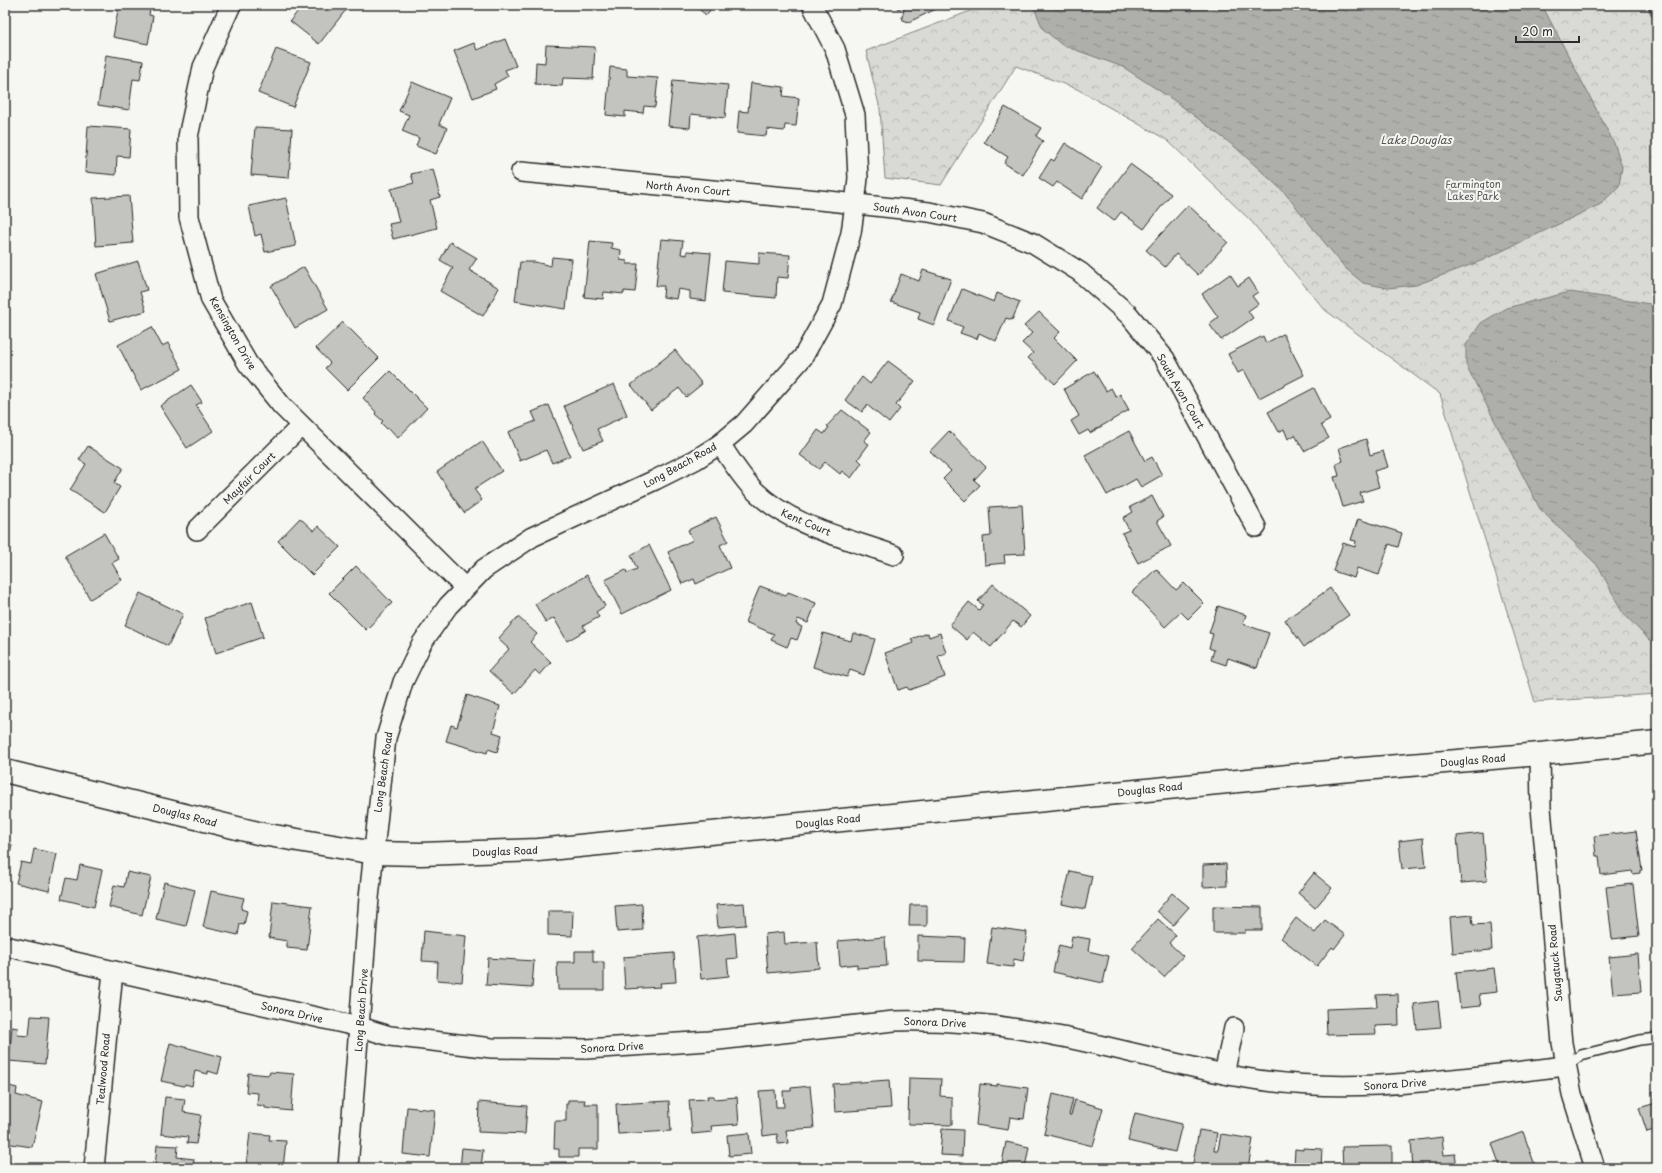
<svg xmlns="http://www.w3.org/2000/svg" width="1662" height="1173" viewBox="0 0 1662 1173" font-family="'Playpen Sans',sans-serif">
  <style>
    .forest { fill: url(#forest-crowns); stroke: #828280 }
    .water { fill: url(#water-ripples); stroke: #7a7a78 }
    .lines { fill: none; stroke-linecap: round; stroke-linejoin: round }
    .stream { stroke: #7a7a78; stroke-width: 6 }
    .building { fill: #c3c3c0; stroke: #2b2b2b }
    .service-casing { stroke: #2b2b2b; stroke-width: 12 }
    .minor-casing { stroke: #2b2b2b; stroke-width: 22 }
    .tertiary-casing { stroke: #2b2b2b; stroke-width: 25 }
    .service { stroke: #f6f6f2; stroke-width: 9 }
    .minor { stroke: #f6f6f2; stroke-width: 19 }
    .tertiary { stroke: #f6f6f2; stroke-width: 22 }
    .labels { text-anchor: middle; stroke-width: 4; stroke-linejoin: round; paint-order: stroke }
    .park-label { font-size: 10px; fill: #565656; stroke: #f6f6f2 }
    .street-label { font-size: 10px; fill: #2b2b2b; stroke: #f6f6f2 }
    .water-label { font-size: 11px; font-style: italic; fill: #525251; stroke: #f6f6f2 }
  </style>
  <defs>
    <pattern id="forest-crowns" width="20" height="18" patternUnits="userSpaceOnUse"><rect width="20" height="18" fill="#d9d9d5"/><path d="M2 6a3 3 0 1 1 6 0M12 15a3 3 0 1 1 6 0" fill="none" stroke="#babab7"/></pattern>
    <pattern id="water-ripples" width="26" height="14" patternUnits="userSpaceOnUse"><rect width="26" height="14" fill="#aeaeab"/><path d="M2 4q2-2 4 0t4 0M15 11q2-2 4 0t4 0" fill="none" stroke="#8e8e8b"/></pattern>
  </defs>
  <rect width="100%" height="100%" fill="#f6f6f2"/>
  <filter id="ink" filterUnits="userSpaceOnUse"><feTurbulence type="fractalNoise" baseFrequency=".025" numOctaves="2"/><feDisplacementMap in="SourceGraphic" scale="8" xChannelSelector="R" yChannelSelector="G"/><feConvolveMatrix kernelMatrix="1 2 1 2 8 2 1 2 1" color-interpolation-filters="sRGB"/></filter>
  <g filter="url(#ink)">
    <polygon class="forest" points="986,5 1657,5 1657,694 1535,702 1440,394 1325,310 1251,221 1167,140 1077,89 1016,66 941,185 885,178 880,109 866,51"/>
    <g class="water">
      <polygon points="1033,5 1542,5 1615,145 1622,167 1619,186 1601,204 1481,261 1416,285 1388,288 1363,283 1345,268 1284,192 1235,147 1175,101 1123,67 1062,45 1043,29"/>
      <polygon points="1570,292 1657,305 1657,642 1649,640 1622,612 1599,567 1540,509 1466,365 1466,345 1481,323 1506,308"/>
    </g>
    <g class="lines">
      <polyline class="stream" points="1649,5 1657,21"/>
    </g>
    <g class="building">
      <polygon points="119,5 151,5 149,15 153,16 148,44 113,37"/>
      <polygon points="303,5 348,5 349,6 319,44 290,21"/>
      <polygon points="694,5 714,5 706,15"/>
      <polygon points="896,5 939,5 940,7 909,22 903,20 902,17 904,10 903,7 898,9"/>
      <polygon points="505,39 516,66 505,70 508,76 494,84 496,89 473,98 454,51 474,43 477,50"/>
      <polygon points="546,45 595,47 593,79 563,78 562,86 535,84 536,62 545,63"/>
      <polygon points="276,49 311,62 293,107 258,93"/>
      <polygon points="106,55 143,61 140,80 133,79 129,110 98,105"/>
      <polygon points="610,67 627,69 627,76 658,78 655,107 644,106 643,113 625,111 625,117 606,115"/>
      <polygon points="673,80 728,85 725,118 691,114 690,128 668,126"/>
      <polygon points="412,82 450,98 439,124 447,128 436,154 416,146 419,138 402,131 409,115 399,111"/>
      <polygon points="751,83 784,87 783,96 799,98 796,126 785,125 784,131 767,129 766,136 737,133 739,111 748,112"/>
      <polygon points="1005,107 1041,128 1036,136 1043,141 1023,175 1004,163 1008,157 984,142"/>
      <polygon points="88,126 131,129 129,157 117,156 116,175 85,172"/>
      <polygon points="255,127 292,129 289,178 251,175"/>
      <polygon points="1065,143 1102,167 1082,199 1057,182 1053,187 1039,178 1051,159 1054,161"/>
      <polygon points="1130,164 1171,194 1144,229 1121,212 1114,221 1097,208"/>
      <polygon points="433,169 440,197 430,200 437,228 393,239 389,224 399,222 391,189 414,183 411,174"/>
      <polygon points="129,196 133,243 96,246 93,198"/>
      <polygon points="286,198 296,246 265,252 261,234 255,236 249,206"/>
      <polygon points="1188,205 1228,242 1198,275 1176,254 1165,267 1146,250"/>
      <polygon points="661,239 683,241 681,254 687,255 687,251 711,253 706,301 690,299 690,291 678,289 676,299 663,297 664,286 656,286"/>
      <polygon points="590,241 612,243 611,248 621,250 620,260 627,261 627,264 638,264 635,292 624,291 624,294 604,292 603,299 584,297"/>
      <polygon points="450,242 477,258 469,270 499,288 483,316 440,291 453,268 440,260"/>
      <polygon points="759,253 790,255 788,278 777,277 776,298 722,293 725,261 759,264"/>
      <polygon points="552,257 572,259 566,309 515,301 520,262 535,262 551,266"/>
      <polygon points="138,261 147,290 140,292 146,311 110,321 96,274"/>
      <polygon points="304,267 328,309 295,328 271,286"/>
      <polygon points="923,270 951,279 934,325 918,319 920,312 891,302 901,274 919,281"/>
      <polygon points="1230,274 1238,286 1249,278 1258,292 1252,296 1258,304 1248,311 1253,318 1221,340 1209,324 1218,317 1202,294"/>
      <polygon points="962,289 994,302 997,293 1020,302 1012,320 1006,318 996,341 979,333 977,339 960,333 963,327 949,321"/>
      <polygon points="1039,312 1060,332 1054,338 1077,361 1055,384 1028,358 1033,353 1022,343 1032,333 1024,326"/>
      <polygon points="343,322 379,358 347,390 325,368 330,363 316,348"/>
      <polygon points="152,327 162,346 168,343 182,369 141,390 118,345"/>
      <polygon points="1283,334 1304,375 1259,398 1244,370 1238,373 1228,354 1263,336 1266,343"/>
      <polygon points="675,350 702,384 686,397 679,388 651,410 631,385"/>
      <polygon points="888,361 915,381 896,405 900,409 889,423 867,405 862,412 845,400 862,377 870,384"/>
      <polygon points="390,371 427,408 398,438 389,428 387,429 381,423 383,421 375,414 376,412 363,398"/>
      <polygon points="1094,371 1106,391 1111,388 1116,397 1120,394 1129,410 1090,433 1088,430 1079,435 1071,421 1079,416 1064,389"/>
      <polygon points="614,384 627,415 597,429 603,441 583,449 564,406"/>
      <polygon points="191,385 202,402 196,405 213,431 187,448 160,406"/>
      <polygon points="1314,388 1330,420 1321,425 1329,438 1304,451 1295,435 1288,439 1284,429 1279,432 1268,412"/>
      <polygon points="549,405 570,456 552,463 546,450 520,461 508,432 536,421 532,412"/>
      <polygon points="842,410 871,432 864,441 869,444 858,459 862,463 851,478 842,471 840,474 825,462 819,469 800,455 818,430 824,434 829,427 827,426"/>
      <polygon points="949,431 986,467 974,480 980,485 965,501 943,479 951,471 930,451"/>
      <polygon points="1129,431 1145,461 1152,457 1162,475 1141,487 1136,479 1107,495 1085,455"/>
      <polygon points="1366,439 1370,455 1383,451 1388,467 1374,471 1379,487 1360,493 1363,501 1343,507 1334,477 1339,476 1336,464 1343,461 1339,448"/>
      <polygon points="482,441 502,471 474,489 482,500 464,513 437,472"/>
      <polygon points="88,446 123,468 114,483 120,487 105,512 70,490 86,464 79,460"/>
      <polygon points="1152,496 1163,517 1157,521 1171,546 1138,563 1122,533 1129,530 1123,518 1133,512 1130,507"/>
      <polygon points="1022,505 1025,554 1004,555 1005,563 985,565 983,537 991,536 989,507"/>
      <polygon points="716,517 728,541 720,545 730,568 696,584 694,579 682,584 668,552 693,540 688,530"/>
      <polygon points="300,518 314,531 318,526 340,547 312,575 278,541"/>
      <polygon points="1358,519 1402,533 1398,547 1389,544 1379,575 1357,568 1354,578 1333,571 1343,543 1355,547 1356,541 1351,540"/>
      <polygon points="104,533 119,559 112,563 122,580 90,599 65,556"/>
      <polygon points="649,545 671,590 622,614 605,580 626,570 627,573 637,569 631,555"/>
      <polygon points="356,566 392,603 366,630 329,593"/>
      <polygon points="1156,569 1176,590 1184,583 1204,603 1188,619 1181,612 1165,627 1132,592"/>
      <polygon points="587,575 605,606 596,612 599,617 583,626 586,630 567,641 554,618 546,623 535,604"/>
      <polygon points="993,584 1030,616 1021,627 1013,621 991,647 973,632 967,640 950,625 969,602 979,610 983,605 978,601"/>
      <polygon points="760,586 786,596 788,592 816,603 808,623 798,619 796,624 802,627 797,640 791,638 787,647 771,640 774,634 745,622"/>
      <polygon points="1330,588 1349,615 1304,647 1285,620"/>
      <polygon points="140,593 183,614 168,646 125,625"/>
      <polygon points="252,602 263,637 216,653 205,618"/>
      <polygon points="1218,606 1246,615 1243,624 1269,633 1257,668 1228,658 1226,665 1211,660 1214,650 1209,648 1213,634 1209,633"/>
      <polygon points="518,617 537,634 530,642 551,662 540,675 535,670 514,694 489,671 509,649 498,639"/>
      <polygon points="823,633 851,641 853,633 875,639 864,675 850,670 847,677 813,667"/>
      <polygon points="928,633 929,637 940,633 946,653 938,656 945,677 909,690 907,687 898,690 885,653 913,643 911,639"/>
      <polygon points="467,695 500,706 493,732 502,735 497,752 488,749 487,753 446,741 451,725 457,727"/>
      <polygon points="1636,831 1642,870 1640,870 1640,873 1633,874 1632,871 1601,875 1599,856 1596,856 1594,836"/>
      <polygon points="1483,833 1487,881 1461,883 1457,836"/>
      <polygon points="1423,838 1426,867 1402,869 1399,841"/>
      <polygon points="5,844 12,845 5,877"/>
      <polygon points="34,849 57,854 49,891 16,883 21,862 31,864"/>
      <polygon points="1226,864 1227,886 1203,887 1203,865"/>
      <polygon points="80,865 102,870 94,907 61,899 66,878 77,880"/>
      <polygon points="1070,871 1092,876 1085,909 1062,904"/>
      <polygon points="127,872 151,877 142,915 109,907 114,885 124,887"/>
      <polygon points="1314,873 1332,888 1315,908 1298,893"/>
      <polygon points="164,882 195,890 186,926 156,919"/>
      <polygon points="1633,884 1639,936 1612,939 1606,887"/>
      <polygon points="211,891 244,898 241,909 247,911 244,925 240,924 238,935 203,927"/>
      <polygon points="1172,893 1189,907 1173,925 1157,911"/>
      <polygon points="273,901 312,906 307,950 287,948 287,941 269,938"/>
      <polygon points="744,903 746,925 718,927 716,905"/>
      <polygon points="642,904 643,930 617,932 615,906"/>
      <polygon points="910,905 927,905 927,926 909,926"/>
      <polygon points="1213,906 1262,907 1262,930 1245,930 1245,933 1213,933"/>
      <polygon points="548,911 573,911 572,936 548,935"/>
      <polygon points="1472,915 1473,925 1490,924 1492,950 1453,953 1450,917"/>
      <polygon points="1296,918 1315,933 1325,920 1345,935 1334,949 1332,947 1317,966 1281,938"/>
      <polygon points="1158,919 1176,935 1169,943 1183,956 1164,977 1132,948"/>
      <polygon points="992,927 1027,932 1023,961 1014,959 1013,967 987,964"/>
      <polygon points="424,931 466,936 462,982 437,980 438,962 422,961"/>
      <polygon points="784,932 785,944 817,942 819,968 768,973 765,934"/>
      <polygon points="735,933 737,958 727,959 729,976 701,979 697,937"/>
      <polygon points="918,936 965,938 964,962 918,961"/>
      <polygon points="1072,936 1090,939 1088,951 1109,956 1103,983 1053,972 1059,945 1070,948"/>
      <polygon points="885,937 887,966 857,968 857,964 840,966 838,941"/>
      <polygon points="575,951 593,951 593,962 604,962 604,990 558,990 557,962 575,962"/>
      <polygon points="674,953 676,982 660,983 661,987 625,989 623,957"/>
      <polygon points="1638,954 1641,992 1613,994 1609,957"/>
      <polygon points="488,958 534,961 532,988 486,985"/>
      <polygon points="1494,968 1497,992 1479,994 1481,1006 1460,1008 1456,972"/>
      <polygon points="1398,994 1399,1025 1375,1026 1376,1034 1327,1035 1326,1009 1377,1007 1376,995"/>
      <polygon points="1438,1001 1441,1027 1417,1029 1414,1004"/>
      <polygon points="31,1016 49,1017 45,1064 9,1061 12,1027 18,1028 17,1035 29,1036"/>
      <polygon points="170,1043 222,1057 218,1074 208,1071 208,1074 195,1071 192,1086 185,1084 184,1086 161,1081"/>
      <polygon points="270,1072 294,1074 291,1111 265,1108 265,1106 257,1105 258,1093 246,1092 248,1073 269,1075"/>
      <polygon points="909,1078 941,1079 940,1096 952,1097 952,1125 908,1124"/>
      <polygon points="889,1080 891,1108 835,1112 833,1084"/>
      <polygon points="980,1084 997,1086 997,1084 1028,1088 1024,1119 1010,1117 1008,1130 976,1125"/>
      <polygon points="5,1085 17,1088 16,1095 43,1102 32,1147 5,1143"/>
      <polygon points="810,1086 814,1128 786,1130 788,1143 778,1144 777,1134 763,1136 759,1091 775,1090 776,1107 784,1107 783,1091 791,1091 791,1088"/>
      <polygon points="1657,1090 1657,1129 1647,1132 1639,1108 1656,1103 1652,1092"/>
      <polygon points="1053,1094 1073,1099 1069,1115 1071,1115 1075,1100 1103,1108 1093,1146 1044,1134"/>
      <polygon points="707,1096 714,1096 714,1099 737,1097 739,1124 711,1126 712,1132 692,1134 689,1100 708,1099"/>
      <polygon points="165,1097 185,1099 183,1112 201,1115 196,1144 187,1143 188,1137 161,1134"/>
      <polygon points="568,1100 585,1100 584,1104 598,1104 598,1149 578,1149 578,1157 559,1157 559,1149 554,1149 555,1121 566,1121 566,1104 568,1104"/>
      <polygon points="669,1101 671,1131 618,1134 616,1104"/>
      <polygon points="479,1102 527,1106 525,1134 478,1132"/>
      <polygon points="407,1107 435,1110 430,1157 403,1154"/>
      <polygon points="1135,1113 1182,1124 1175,1152 1128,1141"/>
      <polygon points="942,1129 963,1130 962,1156 940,1155"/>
      <polygon points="1199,1130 1217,1133 1214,1150 1218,1150 1221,1134 1253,1139 1248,1168 1192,1168"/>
      <polygon points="1523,1132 1536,1168 1501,1168 1492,1144"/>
      <polygon points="250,1133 270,1135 269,1140 286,1141 283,1168 246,1165"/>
      <polygon points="749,1133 751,1154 729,1156 727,1135"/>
      <polygon points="1442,1137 1444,1155 1455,1154 1457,1168 1413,1168 1411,1141"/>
      <polygon points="1006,1142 1029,1147 1025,1168 1001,1168"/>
      <polygon points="157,1145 178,1146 177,1157 194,1159 193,1168 155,1168"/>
      <polygon points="1392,1146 1392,1168 1343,1168 1342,1147"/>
      <polygon points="462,1148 483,1150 481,1168 460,1168"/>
      <polygon points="1303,1148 1322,1149 1321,1168 1282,1168 1282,1166 1294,1167 1295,1149 1303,1150"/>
      <rect x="542" y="1162" width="25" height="6"/>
    </g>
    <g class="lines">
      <g class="service-casing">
        <polyline id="service" points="1566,1066 1581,1055 1640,1040 1657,1038"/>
      </g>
      <g class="minor-casing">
        <g id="minor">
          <polyline points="231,5 203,67 188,137 189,217 211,300 248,364 282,406 464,587"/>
          <polyline points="521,172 829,201 929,212 983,223 1033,243 1080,272 1129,315 1165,359 1256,527"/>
          <path d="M720 444C731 460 741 477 754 490 791 527 847 538 894 555"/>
          <polyline points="197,530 301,426"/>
          <polyline points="1540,754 1541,808 1562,1043 1572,1094 1595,1168"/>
          <path d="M5 946 360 1027 390 1036 492 1048 586 1049 709 1041 894 1021C945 1020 997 1024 1047 1034 1112 1046 1175 1065 1240 1077 1348 1097 1458 1078 1566 1066"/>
          <polyline points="1224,1074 1234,1028"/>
          <polyline points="94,1168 113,971"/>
          <polyline points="348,1168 369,898 386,738 403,682 422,643 448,606 484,569 532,537 655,480 695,460 720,444 744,424 803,357 832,304 851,233 855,204 858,178 855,115 835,49 812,5"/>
        </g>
      </g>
      <g class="tertiary-casing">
        <polyline id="tertiary" points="5,771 262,834 375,853 421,854 538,850 1339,771 1540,754 1657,742"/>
      </g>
      <use href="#service" class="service"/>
      <use href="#minor" class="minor"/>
      <use href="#tertiary" class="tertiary"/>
    </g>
  </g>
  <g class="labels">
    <g class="park-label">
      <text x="1473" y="188">Farmington<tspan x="1473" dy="12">Lakes Park</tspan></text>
    </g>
    <g class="street-label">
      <text transform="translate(688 188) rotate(5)" y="4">North Avon Court</text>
      <text transform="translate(915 212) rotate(8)" y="4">South Avon Court</text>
      <text transform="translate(233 333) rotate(60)" y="4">Kensington Drive</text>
      <text transform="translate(1181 391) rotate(60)" y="4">South Avon Court</text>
      <text transform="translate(680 465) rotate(-29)" y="4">Long Beach Road</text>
      <text transform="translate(249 478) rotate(-45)" y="4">Mayfair Court</text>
      <text transform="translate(806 522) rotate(23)" y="4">Kent Court</text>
      <text transform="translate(1473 760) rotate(-5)" y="4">Douglas Road</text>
      <text transform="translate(383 772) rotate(-82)" y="4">Long Beach Road</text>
      <text transform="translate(1150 789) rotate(-6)" y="4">Douglas Road</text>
      <text transform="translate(185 815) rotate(14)" y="4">Douglas Road</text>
      <text transform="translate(828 821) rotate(-6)" y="4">Douglas Road</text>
      <text transform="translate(505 851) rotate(-2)" y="4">Douglas Road</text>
      <text transform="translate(1555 963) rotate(-95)" y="4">Saugatuck Road</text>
      <text transform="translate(361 1010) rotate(-86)" y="4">Long Beach Drive</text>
      <text transform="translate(292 1012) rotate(13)" y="4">Sonora Drive</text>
      <text transform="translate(935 1022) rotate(2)" y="4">Sonora Drive</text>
      <text transform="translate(612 1047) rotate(-3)" y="4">Sonora Drive</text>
      <text transform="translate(103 1069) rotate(-85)" y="4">Tealwood Road</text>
      <text transform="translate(1395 1084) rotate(-4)" y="4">Sonora Drive</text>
    </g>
    <g class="water-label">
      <text x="1416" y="144">Lake Douglas</text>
    </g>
  </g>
  <rect width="1662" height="1173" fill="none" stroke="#f6f6f2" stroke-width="20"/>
  <rect x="10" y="10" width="1642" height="1153" fill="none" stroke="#2b2b2b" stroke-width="1.5" filter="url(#ink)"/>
  <path d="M1516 36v6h63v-6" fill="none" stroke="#2b2b2b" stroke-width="2"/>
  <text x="1522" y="36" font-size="12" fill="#2b2b2b" stroke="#f6f6f2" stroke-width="3" paint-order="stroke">20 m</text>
</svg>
